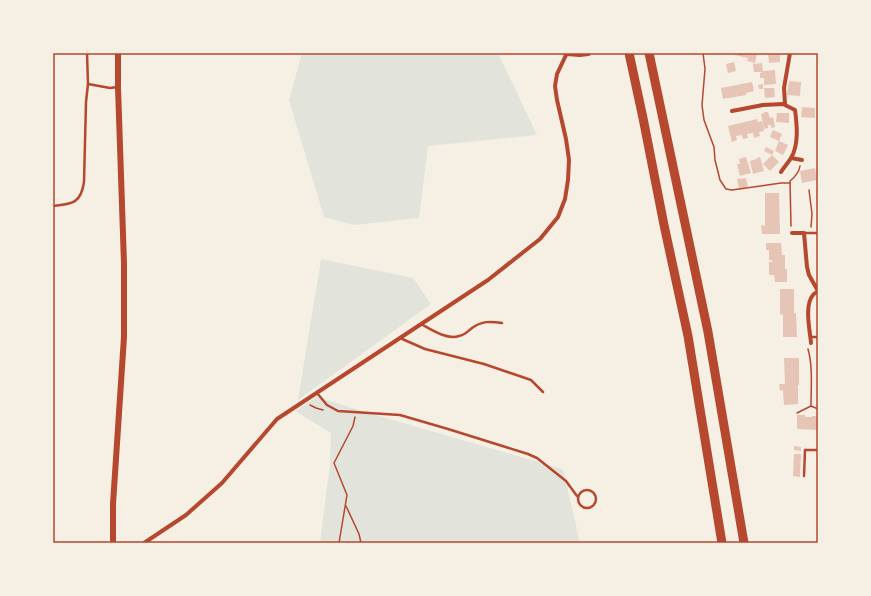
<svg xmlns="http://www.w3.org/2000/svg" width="871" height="596" viewBox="0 0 871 596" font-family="Figtree,sans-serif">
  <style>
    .green { fill: #e2e4dc }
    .building { fill: #e6c5b7 }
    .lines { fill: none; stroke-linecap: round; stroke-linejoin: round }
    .path { stroke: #b5482f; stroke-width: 1.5 }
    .service { stroke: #b5482f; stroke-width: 2.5 }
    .minor { stroke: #b5482f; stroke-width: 4 }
    .tertiary { stroke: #b5482f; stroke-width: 6 }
    .motorway { stroke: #b5482f; stroke-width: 9 }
    .neatline { fill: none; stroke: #b5482f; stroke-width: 1.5 }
  </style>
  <rect width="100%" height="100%" fill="#f6efe4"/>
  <g class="green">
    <polygon points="302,53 498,53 537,135 428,146 419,218 354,225 324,217 289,100"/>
    <polygon points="321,259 413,278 431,304 298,400"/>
    <polygon points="317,397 362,411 563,469 580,543 320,543 330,464 331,433 295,411"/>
  </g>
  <g class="building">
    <polygon points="734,53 757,53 755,63 747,61 748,58 734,55"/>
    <polygon points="768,53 780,53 780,62 769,63"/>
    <polygon points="734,62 736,71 728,73 726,64"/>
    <polygon points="762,63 763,72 754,72 753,64"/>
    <polygon points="775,70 776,84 764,85 764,78 760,78 760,73 763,72 763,71"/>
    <polygon points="789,81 801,82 800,96 787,95"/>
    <polygon points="752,82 754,91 746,93 746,95 723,99 721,88"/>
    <polygon points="763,84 763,89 759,89 758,85"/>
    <polygon points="764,88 774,88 775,97 765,98"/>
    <polygon points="802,107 815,108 815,118 801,117"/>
    <polygon points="764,112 768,112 770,118 773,117 775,127 771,128 771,125 768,125 768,128 764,129 761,114 764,113"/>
    <polygon points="777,113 789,113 789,123 776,122"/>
    <polygon points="757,119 758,122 762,121 764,131 759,132 760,136 754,138 753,133 747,134 748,138 743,139 742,135 736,136 737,140 732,142 728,126"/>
    <polygon points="773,130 782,134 779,141 770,137"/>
    <polygon points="779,141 788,145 783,155 775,151"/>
    <polygon points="766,147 774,151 772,155 764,151"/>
    <polygon points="772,155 779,162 770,171 763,164"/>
    <polygon points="746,157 751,173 740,176 737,164 740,164 739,159"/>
    <polygon points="760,157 764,171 753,174 750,161 757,159 756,158"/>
    <polygon points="815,168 817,180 802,183 800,171"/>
    <polygon points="746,178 748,187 739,189 737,179"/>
    <rect x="816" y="189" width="2" height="13"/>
    <polygon points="765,193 779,193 780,234 762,234 761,225 765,226"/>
    <polygon points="766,243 781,243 782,255 785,255 785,269 787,269 787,282 775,282 774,275 769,275 769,262 772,262 772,260 769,260 769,250 766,250"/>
    <polygon points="780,289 794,289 794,313 796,313 797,337 783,337 783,315 780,314"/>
    <polygon points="784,358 799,358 799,385 798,385 798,404 784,405 783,390 780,391 779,384 785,384"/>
    <polygon points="797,415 805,415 805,417 812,417 812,416 816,416 816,418 818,418 818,430 797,429"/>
    <polygon points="794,446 801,447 801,451 794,450"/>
    <polygon points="794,454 801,454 800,477 793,476"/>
  </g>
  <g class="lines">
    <g class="path">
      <polyline points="703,53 705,69 702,105 704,120 714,147 715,160 720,180 726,189 732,190 781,183 790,183"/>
      <polyline points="809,190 812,214 811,227"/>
      <path d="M791 226 790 181C795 177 799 173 800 166"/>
      <path d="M808 349C813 367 811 387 811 406"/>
      <polyline points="310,405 316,408 323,410"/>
      <polyline points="797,413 811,406 818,409"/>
      <polyline points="346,506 359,534 361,543"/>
      <polyline points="339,543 347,495 334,463 353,426 355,417"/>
    </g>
    <g class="service">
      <polyline points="87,53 88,84 110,88 117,87"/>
      <path d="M53 206C73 204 81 203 84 182L86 102 88 84"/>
      <polyline points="805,233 818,233"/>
      <path d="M421 324C432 330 447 340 459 336 465 335 468 331 472 328 482 321 490 321 502 323"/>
      <polyline points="811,337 818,337"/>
      <polyline points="400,338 425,349 484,364 531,380 543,392"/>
      <polyline points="317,393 327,405 338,411 400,415 448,429 528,454 537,458 566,481 577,496"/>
      <polyline points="804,476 805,450 818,450"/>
      <circle cx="587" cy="499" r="9"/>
    </g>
    <g class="minor">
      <polyline points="785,104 784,88 790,53"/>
      <path d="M732 111 763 105 783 104 795 110C797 125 799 145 791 158 788 163 784 167 781 172"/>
      <polyline points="791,158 802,160"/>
      <polyline points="792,233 804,233 807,267 809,275 818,291"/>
      <path d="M811 343C810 331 804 305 813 295 813 294 817 292 818 292"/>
      <polyline points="144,543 186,515 222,483 277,419 488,280 540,239 558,217 565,199 568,180 569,160 566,139 557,100 555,86 557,74 567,53"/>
    </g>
    <g class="tertiary">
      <polyline points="566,53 580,54 588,53"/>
      <polyline points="113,543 113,504 124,337 124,264 118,87 118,53"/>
    </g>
    <g class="motorway">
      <polyline points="629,53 643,118 664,225 688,336 722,543"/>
      <polyline points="649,53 708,332 744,543"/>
    </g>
  </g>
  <rect width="871" height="596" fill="none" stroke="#f6efe4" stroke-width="108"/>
  <rect x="54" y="54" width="763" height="488" class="neatline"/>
</svg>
